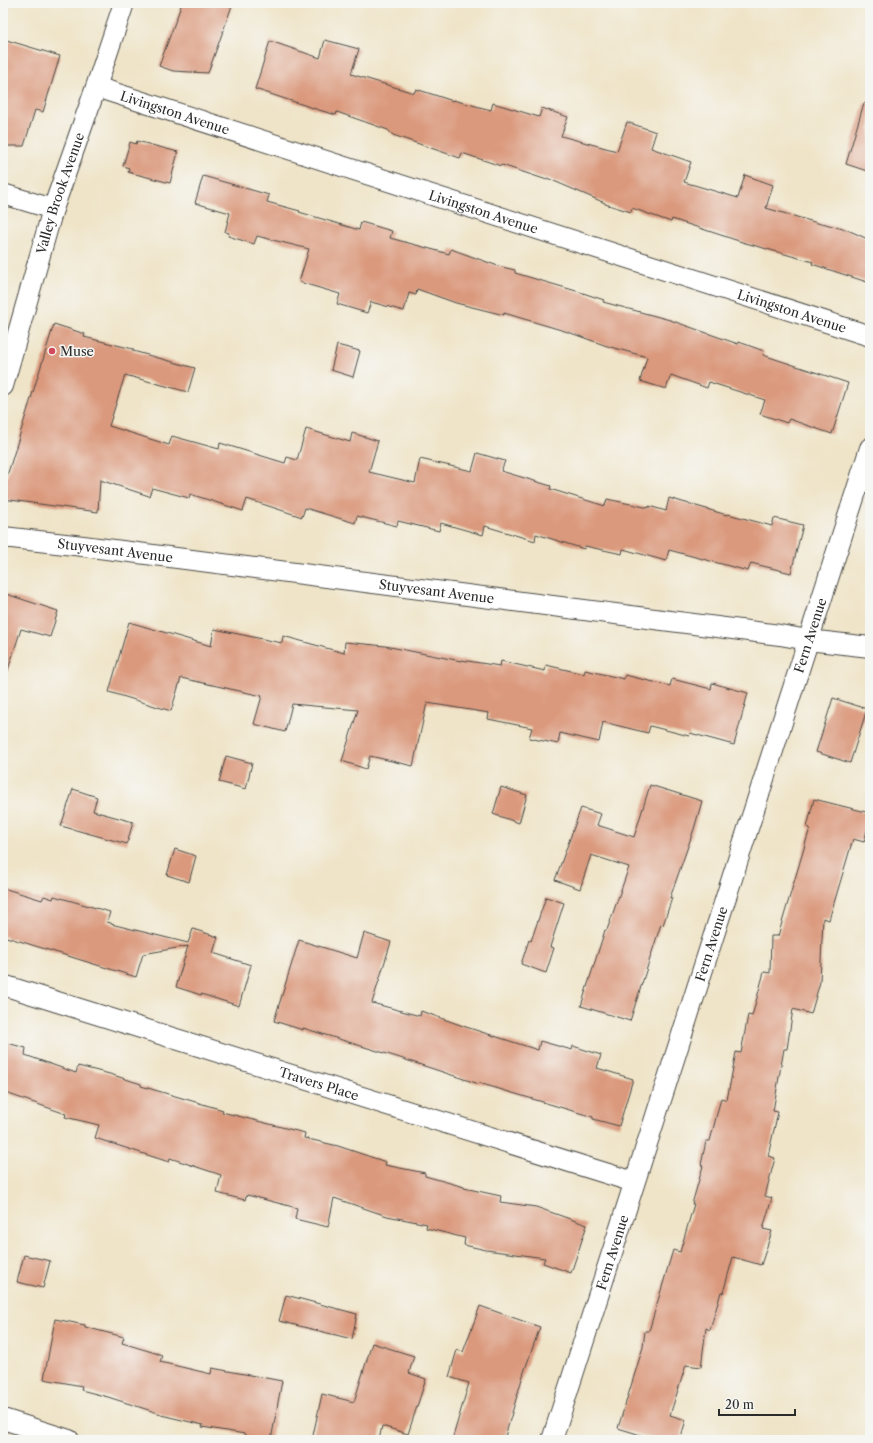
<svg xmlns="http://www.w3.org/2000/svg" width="873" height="1443" viewBox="0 0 873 1443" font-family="'Libre Caslon Text',serif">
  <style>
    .building { fill: #da987c }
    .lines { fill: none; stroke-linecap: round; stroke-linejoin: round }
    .minor-casing { stroke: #484743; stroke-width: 22 }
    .minor { stroke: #fff; stroke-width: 20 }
    .poi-dot { fill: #d1495b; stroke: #f6f6f2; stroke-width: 1.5 }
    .labels { text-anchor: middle; stroke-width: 3; stroke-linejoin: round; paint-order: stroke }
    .street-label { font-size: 13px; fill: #2b2b2b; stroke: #f6f6f2 }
    .poi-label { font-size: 13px; fill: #2b2b2b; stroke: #f6f6f2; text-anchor: start }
  </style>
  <rect width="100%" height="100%" fill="#f6f6f2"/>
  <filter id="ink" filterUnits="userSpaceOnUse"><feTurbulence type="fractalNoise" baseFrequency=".025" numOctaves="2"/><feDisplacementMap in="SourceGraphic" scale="8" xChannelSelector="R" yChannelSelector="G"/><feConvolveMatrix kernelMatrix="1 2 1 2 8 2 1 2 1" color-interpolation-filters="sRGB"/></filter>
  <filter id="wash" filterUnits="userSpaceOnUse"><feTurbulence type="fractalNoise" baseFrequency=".012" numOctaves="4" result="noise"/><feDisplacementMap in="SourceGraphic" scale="16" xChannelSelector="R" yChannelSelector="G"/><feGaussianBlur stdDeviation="0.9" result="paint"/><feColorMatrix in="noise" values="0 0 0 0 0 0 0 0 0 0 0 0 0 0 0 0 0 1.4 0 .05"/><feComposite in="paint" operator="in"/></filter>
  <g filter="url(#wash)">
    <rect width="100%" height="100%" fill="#efe4c8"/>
    <g id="blocks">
      <g class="building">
        <polygon points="182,3 233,3 208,73 173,71 159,66"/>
        <polygon points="3,39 60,56 43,112 35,110 24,146 3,146"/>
        <polygon points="325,40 359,49 351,74 414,93 416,89 453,101 453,100 491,110 493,103 539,117 542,108 568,117 561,136 617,151 627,122 656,132 651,148 691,162 684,182 738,198 745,175 773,185 766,208 821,224 822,223 850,231 870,240 870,283 812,264 813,262 742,242 672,219 671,222 632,208 631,212 605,204 605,203 547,178 547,180 502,165 501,166 462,153 460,158 393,135 388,130 337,112 336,115 319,110 255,89 270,41 320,58"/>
        <polygon points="864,103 870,103 870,172 846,164"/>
        <polygon points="137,141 178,152 170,183 128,172 129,168 123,166 130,142 136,144"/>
        <polygon points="203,176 269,195 267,202 300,211 299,212 359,230 361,222 392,231 390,238 449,254 451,249 498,266 515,270 515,273 583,293 604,300 603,302 670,320 738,344 739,342 764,351 763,355 848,383 832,434 789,419 787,423 760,414 765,400 709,382 707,388 671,375 666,389 640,381 647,357 607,346 568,332 504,313 504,315 456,303 417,289 416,295 409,293 404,311 371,302 367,313 337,304 340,294 299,282 309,249 257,236 254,244 228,236 229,233 225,232 230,213 195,203"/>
        <polygon points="54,324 85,334 84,337 133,349 133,351 195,368 188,392 125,375 109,426 169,445 172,436 219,449 220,443 285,463 287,457 297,460 306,429 350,442 352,433 378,441 369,472 415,483 420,459 472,471 477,453 505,461 501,471 551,486 550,489 605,506 607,499 649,508 649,506 666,511 669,498 727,515 728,514 772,526 774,518 803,525 791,573 751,563 748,571 669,550 666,561 623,549 622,554 585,546 584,549 536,534 535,541 485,526 483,535 441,523 439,531 398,521 397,526 357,516 355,523 305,508 302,517 247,499 243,511 190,494 189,498 152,488 149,496 100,480 98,512 3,499 3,489"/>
        <polygon points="337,345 360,351 353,377 331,370"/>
        <polygon points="3,593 58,611 50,637 21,629 7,673 3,672"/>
        <polygon points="129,622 211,646 214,629 282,643 283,636 344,653 345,642 385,646 461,661 461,660 500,666 501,661 545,671 546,665 584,674 585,670 624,679 625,675 670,686 672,679 711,689 712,683 748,693 734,745 690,733 689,736 650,726 648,733 603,722 599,742 560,733 558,744 529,738 532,728 488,719 489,713 427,703 413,766 370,756 366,769 342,761 358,710 292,704 285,732 254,724 262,696 181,678 171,711 109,692"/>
        <polygon points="833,698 867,709 850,763 816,752"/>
        <polygon points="226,756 252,763 246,789 219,782"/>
        <polygon points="650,785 702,801 694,829 670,898 672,898 663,925 661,924 630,1021 581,1006 605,930 607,930 629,867 591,855 580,889 555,880 581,808 601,814 597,825 634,837"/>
        <polygon points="501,787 527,795 519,823 493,814"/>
        <polygon points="73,789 97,797 93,811 133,822 127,844 61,826"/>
        <polygon points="814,799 870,813 870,820 864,842 853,839 829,920 823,918 820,982 811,1014 793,1009 787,1049 784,1049 773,1111 778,1112 768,1156 775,1158 765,1196 772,1198 763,1229 772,1231 761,1265 733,1257 723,1293 721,1292 710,1330 706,1328 701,1367 686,1365 670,1415 686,1420 680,1440 657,1440 618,1428 643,1347 645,1331 649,1331 673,1250 680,1252 694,1204 692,1204 703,1166 701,1165 706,1141 710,1141 721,1098 727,1100 736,1052 741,1053 748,1015 752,1016 764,972 770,973 771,936 778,936 810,828 807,827"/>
        <polygon points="175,849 196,856 189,882 167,875"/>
        <polygon points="3,888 42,900 44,896 53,899 54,896 110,912 107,922 111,923 111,924 188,943 193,929 218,937 213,953 251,965 239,1006 201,994 201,995 176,987 188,946 143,954 136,977 3,936"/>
        <polygon points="546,897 564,903 550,947 554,948 546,973 521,964 529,940 531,941"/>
        <polygon points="364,933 391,942 372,1003 420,1016 421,1011 466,1027 538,1050 540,1041 572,1050 573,1046 601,1055 597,1068 633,1079 619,1126 593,1119 593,1117 479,1083 479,1084 397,1057 303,1028 303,1030 274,1021 299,940 357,958"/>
        <polygon points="3,1042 26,1048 25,1055 76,1073 78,1066 110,1074 141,1084 141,1086 223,1110 222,1112 305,1133 304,1138 338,1146 386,1162 385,1165 425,1173 425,1176 464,1187 464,1188 501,1196 500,1202 536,1207 587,1225 571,1273 543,1263 545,1258 486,1250 464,1245 465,1238 426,1228 427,1224 387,1216 334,1198 328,1227 295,1219 297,1208 247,1195 245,1200 217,1193 221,1175 170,1158 169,1162 95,1138 99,1125 65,1117 66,1114 3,1092"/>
        <polygon points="24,1255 50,1261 43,1288 17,1282"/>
        <polygon points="286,1295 357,1314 352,1339 279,1321"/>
        <polygon points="480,1306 540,1327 524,1372 504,1440 452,1440 469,1383 449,1377 457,1350 463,1352"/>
        <polygon points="55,1319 85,1325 85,1327 124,1337 122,1343 162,1355 160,1362 211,1374 212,1368 282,1381 271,1440 244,1440 245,1434 202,1427 203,1425 161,1415 161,1414 108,1397 81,1390 82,1386 44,1379"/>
        <polygon points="372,1343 414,1356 409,1373 426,1379 408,1434 382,1426 379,1440 312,1440 322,1394 354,1402"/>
      </g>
    </g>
  </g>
  <g filter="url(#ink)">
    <use href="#blocks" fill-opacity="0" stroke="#484743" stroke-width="1"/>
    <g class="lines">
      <g class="minor-casing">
        <g id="minor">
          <path id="s1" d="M96 87 870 336"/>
          <polyline points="3,194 53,209"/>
          <path id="s2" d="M3 386 53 209 96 87 124 3"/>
          <path id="s3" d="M3 537 83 546 780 635 808 640 870 647"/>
          <path id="s4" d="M3 985 634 1182"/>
          <polyline points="3,1419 69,1440"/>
          <path id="s5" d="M552 1440 870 448"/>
        </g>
      </g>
      <use href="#minor" class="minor"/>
    </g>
  </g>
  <circle class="poi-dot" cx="52" cy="351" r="4"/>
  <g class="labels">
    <g class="street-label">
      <text dy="5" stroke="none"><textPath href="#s1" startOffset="83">Livingston Avenue</textPath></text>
      <text dy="5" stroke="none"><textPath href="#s2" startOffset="201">Valley Brook Avenue</textPath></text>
      <text dy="5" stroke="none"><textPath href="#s1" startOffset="407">Livingston Avenue</textPath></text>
      <text dy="5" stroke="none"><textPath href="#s1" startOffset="731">Livingston Avenue</textPath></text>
      <text dy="5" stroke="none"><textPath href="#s3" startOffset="113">Stuyvesant Avenue</textPath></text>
      <text dy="5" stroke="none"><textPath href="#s3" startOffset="437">Stuyvesant Avenue</textPath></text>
      <text dy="5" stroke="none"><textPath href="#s5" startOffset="845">Fern Avenue</textPath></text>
      <text dy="5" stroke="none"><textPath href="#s5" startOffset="521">Fern Avenue</textPath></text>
      <text dy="5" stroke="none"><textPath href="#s4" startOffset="331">Travers Place</textPath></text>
      <text dy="5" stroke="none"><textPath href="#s5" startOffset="197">Fern Avenue</textPath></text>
    </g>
    <g class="poi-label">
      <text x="60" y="356">Muse</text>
    </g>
  </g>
  <rect width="873" height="1443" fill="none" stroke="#f6f6f2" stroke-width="16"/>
  <path d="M719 1409v6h76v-6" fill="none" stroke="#2b2b2b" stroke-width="2"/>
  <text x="725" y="1409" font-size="12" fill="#2b2b2b" stroke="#f6f6f2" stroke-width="3" paint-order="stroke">20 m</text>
</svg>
